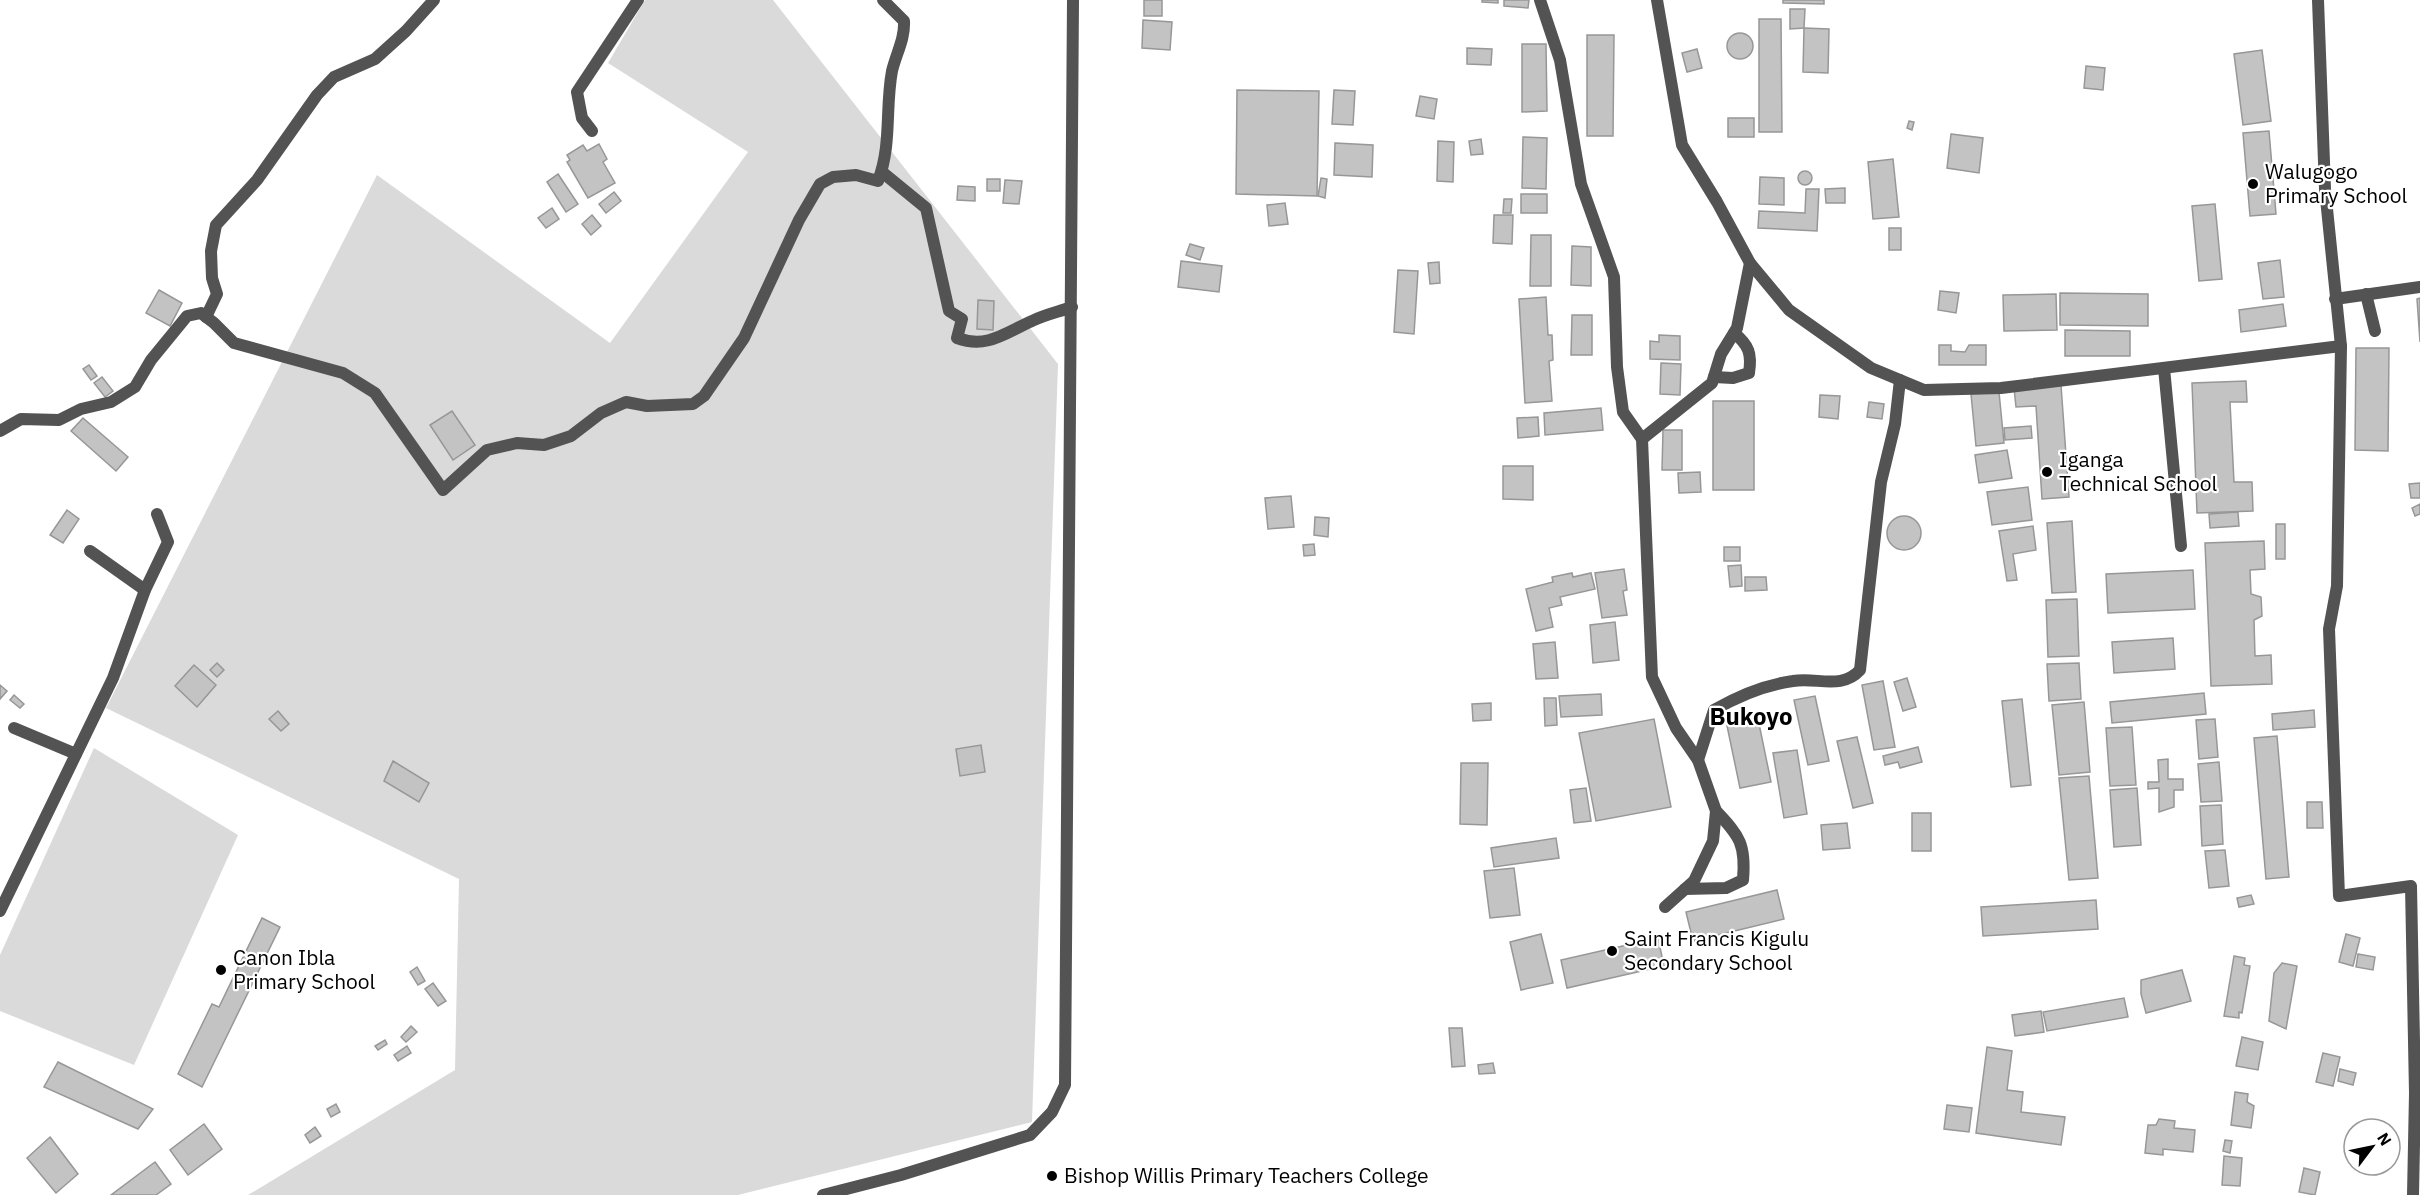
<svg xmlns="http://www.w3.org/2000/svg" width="2420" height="1195" viewBox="0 0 2420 1195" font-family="'IBM Plex Sans',sans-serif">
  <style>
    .green { fill: #dadada }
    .building { fill: #c3c3c3; stroke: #979797; stroke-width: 1.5 }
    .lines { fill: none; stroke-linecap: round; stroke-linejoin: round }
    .street { stroke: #535353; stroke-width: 12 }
    .poi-dot { fill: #000; stroke: #fff; stroke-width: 2 }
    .labels { text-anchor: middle; stroke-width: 4.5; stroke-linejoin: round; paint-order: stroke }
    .poi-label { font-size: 21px; fill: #000; stroke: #fff; text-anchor: start }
    .quarter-label { font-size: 24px; font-weight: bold; fill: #000; stroke: #fff }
  </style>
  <rect width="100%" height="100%" fill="#fff"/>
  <g class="green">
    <polygon points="645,0 773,0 1058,364 1032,1122 738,1195 248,1195 455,1070 459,879 106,708 377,175 610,343 748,152 608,63"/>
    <polygon points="94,748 238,835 134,1065 0,1011 0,955"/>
  </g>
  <g class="building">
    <rect x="1144" y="0" width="18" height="16"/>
    <polygon points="1482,0 1498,0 1498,3 1482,2"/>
    <polygon points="1504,0 1529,0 1528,8 1504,6"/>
    <polygon points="1783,0 1824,0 1824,4 1783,3"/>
    <polygon points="1790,9 1805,9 1804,28 1790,29"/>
    <polygon points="1759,19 1781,19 1782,132 1759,132"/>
    <polygon points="1143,20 1172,22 1170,50 1142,48"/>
    <polygon points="1804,28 1829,29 1828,73 1803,72"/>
    <circle cx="1740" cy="46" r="13"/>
    <polygon points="1587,35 1614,35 1613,136 1587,136"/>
    <polygon points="1522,44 1546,44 1547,111 1522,112"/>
    <polygon points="1467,48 1492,49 1491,65 1467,64"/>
    <polygon points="1697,49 1702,68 1687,72 1682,53"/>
    <polygon points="2262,50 2271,121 2243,125 2234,54"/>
    <polygon points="2086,66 2105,68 2103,90 2084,88"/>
    <polygon points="1237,90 1319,91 1317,196 1236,194"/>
    <polygon points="1334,90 1355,91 1353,125 1332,124"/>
    <polygon points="1420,96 1437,99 1434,119 1416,116"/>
    <rect x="1728" y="118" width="26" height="19"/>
    <polygon points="1909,121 1914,122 1912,130 1907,128"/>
    <polygon points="2269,131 2276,214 2250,216 2243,133"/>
    <polygon points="1951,134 1983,138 1979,173 1947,168"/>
    <polygon points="1523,137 1547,138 1546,189 1522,188"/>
    <polygon points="1481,139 1483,154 1471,155 1469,141"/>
    <polygon points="1438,141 1454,142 1453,182 1437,181"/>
    <polygon points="1335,143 1373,145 1372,177 1334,175"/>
    <polygon points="599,144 607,159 603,162 615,183 588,198 567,162 570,160 567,155 583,145 587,151"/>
    <polygon points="1893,159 1899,217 1873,219 1868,162"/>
    <circle cx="1805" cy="178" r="7"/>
    <polygon points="558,174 578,204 566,212 547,182"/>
    <polygon points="1760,177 1784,178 1784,205 1759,204"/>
    <polygon points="1321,178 1327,179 1325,198 1318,196"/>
    <rect x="987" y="179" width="13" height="12"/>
    <polygon points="1005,180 1022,181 1019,204 1003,203"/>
    <polygon points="958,186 975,187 975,201 957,200"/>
    <polygon points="1845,188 1845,203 1826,203 1825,189"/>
    <polygon points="1806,189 1819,189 1817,231 1758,228 1759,211 1805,213"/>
    <polygon points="614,192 621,201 606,213 599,204"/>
    <rect x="1521" y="194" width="26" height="19"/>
    <polygon points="1504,199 1512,199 1511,213 1503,213"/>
    <polygon points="1285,203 1288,224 1269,226 1267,205"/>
    <polygon points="2215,204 2222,279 2199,281 2192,206"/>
    <polygon points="552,208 559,219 546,228 538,218"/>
    <polygon points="592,215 601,226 591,235 582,224"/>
    <polygon points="1494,215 1513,215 1512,244 1493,243"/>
    <rect x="1889" y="228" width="12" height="22"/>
    <polygon points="1531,235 1551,235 1551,286 1530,286"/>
    <polygon points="1190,244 1204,248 1200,260 1186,255"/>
    <polygon points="1572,246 1591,247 1591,286 1571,285"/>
    <polygon points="2280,260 2284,297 2263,299 2258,263"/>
    <polygon points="1181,261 1222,266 1219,292 1178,287"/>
    <polygon points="1439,262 1440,283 1430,284 1428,263"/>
    <polygon points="1398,270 1418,271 1414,334 1394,332"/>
    <polygon points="159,290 182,303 170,326 146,313"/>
    <polygon points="1940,291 1959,293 1956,313 1938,310"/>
    <polygon points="2060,293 2148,294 2148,326 2060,325"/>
    <polygon points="2056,294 2057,330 2004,331 2003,295"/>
    <polygon points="1546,297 1548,335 1552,335 1553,360 1549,361 1552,401 1525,403 1519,299"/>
    <polygon points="2420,298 2420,342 2417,299"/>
    <polygon points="978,300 994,301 993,330 977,329"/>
    <polygon points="2283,304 2286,326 2241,332 2239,310"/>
    <polygon points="1572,315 1592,315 1592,355 1571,355"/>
    <polygon points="2065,330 2130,331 2130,356 2065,356"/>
    <polygon points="1659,335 1680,336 1680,360 1650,359 1650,341 1659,342"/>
    <polygon points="1939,345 1951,345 1951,351 1965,352 1969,345 1986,345 1986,365 1939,365"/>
    <polygon points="2356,348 2389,348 2388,451 2355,450"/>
    <polygon points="1661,363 1681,364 1680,395 1660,394"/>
    <polygon points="89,365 97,376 91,380 83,369"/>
    <polygon points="102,377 113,391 105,397 94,383"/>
    <polygon points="2246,381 2247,402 2230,402 2234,482 2252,482 2253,511 2197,513 2192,383"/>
    <polygon points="2061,385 2069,497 2042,499 2036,406 2016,407 2014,388"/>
    <polygon points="1999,392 2004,443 1976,446 1971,394"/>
    <polygon points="1820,395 1840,396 1838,419 1819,417"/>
    <rect x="1713" y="401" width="41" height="89"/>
    <polygon points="1869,402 1884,404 1882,419 1867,417"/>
    <polygon points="1601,408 1603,430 1545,435 1544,413"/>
    <polygon points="452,411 475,445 453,460 430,425"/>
    <polygon points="1538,417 1539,436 1518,438 1517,418"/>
    <polygon points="83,418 128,457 116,471 71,431"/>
    <polygon points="2031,426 2032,438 2005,440 2004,428"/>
    <polygon points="1663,430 1682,430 1682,470 1662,470"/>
    <polygon points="2007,450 2012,478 1979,483 1975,455"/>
    <polygon points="1503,466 1533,466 1533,500 1503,499"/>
    <polygon points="1700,472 1701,492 1679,493 1678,473"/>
    <polygon points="2420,483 2420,498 2411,498 2409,484"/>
    <polygon points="2028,487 2032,520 1992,525 1987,492"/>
    <polygon points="1291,496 1294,527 1268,529 1265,498"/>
    <polygon points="2420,504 2420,514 2415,516 2412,508"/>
    <polygon points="67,510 79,519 63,543 50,535"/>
    <polygon points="2238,512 2239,526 2210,528 2209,514"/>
    <circle cx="1904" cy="533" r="17"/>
    <polygon points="1315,517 1329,518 1328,537 1314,535"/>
    <polygon points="2072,521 2076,592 2052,593 2047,523"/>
    <rect x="2276" y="524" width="9" height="35"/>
    <polygon points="2033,526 2036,550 2013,554 2017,580 2007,581 1999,531"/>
    <polygon points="2264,541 2265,569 2250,570 2251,594 2261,597 2262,616 2254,620 2255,656 2271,655 2272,684 2211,686 2205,543"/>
    <polygon points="1314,544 1315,555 1304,556 1303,545"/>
    <rect x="1724" y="547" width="16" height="14"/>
    <polygon points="1741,565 1742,586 1730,587 1728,566"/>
    <polygon points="1624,569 1627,590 1623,591 1627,615 1602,618 1595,573"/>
    <polygon points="2193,570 2195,609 2108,613 2106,574"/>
    <polygon points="1572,573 1573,577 1591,573 1595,589 1560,597 1562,605 1549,608 1553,627 1536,631 1526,589 1553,582 1552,577"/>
    <polygon points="1745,577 1766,577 1767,590 1745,591"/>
    <polygon points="2077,599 2079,656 2048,657 2046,600"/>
    <polygon points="1615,622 1619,660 1593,663 1590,625"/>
    <polygon points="2173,638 2175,669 2114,673 2112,642"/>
    <polygon points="1555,642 1558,678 1536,679 1533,644"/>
    <polygon points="217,663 224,670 217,677 210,670"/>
    <polygon points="2079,663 2081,699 2049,701 2047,664"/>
    <polygon points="194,665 216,685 197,707 175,686"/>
    <polygon points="1907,678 1916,707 1903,711 1894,682"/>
    <polygon points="1883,681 1895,747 1874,750 1862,685"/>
    <polygon points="0,685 7,691 0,699"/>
    <polygon points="2204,693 2206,714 2112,723 2110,702"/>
    <polygon points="1601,694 1602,715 1561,717 1559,696"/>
    <polygon points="14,695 24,704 20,708 10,700"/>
    <polygon points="1815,696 1829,761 1808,765 1794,700"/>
    <polygon points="1544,698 1556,698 1557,725 1545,726"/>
    <polygon points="2022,699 2031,785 2011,787 2002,701"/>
    <polygon points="2084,702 2090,772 2059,775 2052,705"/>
    <polygon points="1491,703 1491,720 1473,721 1472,704"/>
    <polygon points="2314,710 2315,727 2273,730 2272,714"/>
    <polygon points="278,711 289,724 281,731 269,719"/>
    <polygon points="1757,714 1771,782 1740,788 1726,721"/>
    <polygon points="1654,719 1671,807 1596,821 1579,733"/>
    <polygon points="2215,719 2218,757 2199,759 2196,720"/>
    <polygon points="2132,727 2136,785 2110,786 2106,728"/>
    <polygon points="2277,736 2289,877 2266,879 2254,738"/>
    <polygon points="1857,737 1873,803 1853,808 1837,741"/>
    <polygon points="981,745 985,772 960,776 956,749"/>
    <polygon points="1918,747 1922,762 1900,768 1898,762 1885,765 1883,756"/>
    <polygon points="1797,750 1807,814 1784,818 1773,753"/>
    <polygon points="2168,759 2168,779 2183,779 2183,790 2174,790 2174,807 2159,812 2159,788 2148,789 2148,782 2159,782 2158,760"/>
    <polygon points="393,761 429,783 419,802 384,781"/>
    <polygon points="2219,762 2222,801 2201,802 2198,764"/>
    <polygon points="1461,763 1488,763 1487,825 1460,824"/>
    <polygon points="2089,776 2098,878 2069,880 2059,778"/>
    <polygon points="1586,788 1591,821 1574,823 1570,790"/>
    <polygon points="2137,788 2141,845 2114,847 2110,790"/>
    <polygon points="2307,802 2322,802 2323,828 2307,828"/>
    <polygon points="2221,805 2223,844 2202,846 2200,806"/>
    <rect x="1912" y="813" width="19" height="38"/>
    <polygon points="1847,823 1850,848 1823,850 1821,825"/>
    <polygon points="1556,838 1559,858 1494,867 1491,848"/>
    <polygon points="2225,850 2229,886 2209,888 2205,851"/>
    <polygon points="1514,868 1520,915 1490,918 1484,871"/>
    <polygon points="1777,890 1784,919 1693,941 1686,912"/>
    <polygon points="2251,895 2254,904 2239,907 2237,898"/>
    <polygon points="2096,900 2098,929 1983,936 1981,907"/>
    <polygon points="262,918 280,927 202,1087 178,1074 212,1004 219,1007"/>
    <polygon points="1541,934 1553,983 1521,990 1510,942"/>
    <polygon points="2346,934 2360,938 2353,966 2339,962"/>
    <polygon points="1658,938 1664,966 1567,988 1561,960"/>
    <polygon points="2358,954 2375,957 2373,970 2356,967"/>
    <polygon points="2234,956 2245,958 2244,965 2250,966 2242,1013 2239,1012 2239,1018 2224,1016"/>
    <polygon points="2282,963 2297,966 2286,1029 2269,1021 2274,973"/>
    <polygon points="417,967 425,981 418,985 410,972"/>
    <polygon points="2182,970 2191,1001 2146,1013 2141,994 2141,980"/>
    <polygon points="433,983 446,1001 438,1006 425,989"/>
    <polygon points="2124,998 2128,1017 2047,1031 2043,1012"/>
    <polygon points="2041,1011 2044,1032 2015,1036 2012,1015"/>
    <polygon points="411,1026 417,1032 406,1042 401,1037"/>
    <polygon points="1449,1028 1462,1028 1465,1066 1452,1067"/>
    <polygon points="2242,1037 2263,1042 2258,1070 2236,1066"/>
    <polygon points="385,1040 387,1044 378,1050 375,1046"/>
    <polygon points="407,1046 411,1053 398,1061 394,1055"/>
    <polygon points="1987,1047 2012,1051 2007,1090 2023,1092 2021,1112 2065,1117 2061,1145 1976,1133"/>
    <polygon points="2323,1053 2340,1057 2333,1086 2316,1082"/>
    <polygon points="58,1062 153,1109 138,1129 44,1087"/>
    <polygon points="1493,1063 1495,1073 1479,1074 1478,1065"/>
    <polygon points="2340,1069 2356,1073 2353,1085 2338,1081"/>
    <polygon points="2235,1092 2248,1094 2247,1102 2254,1106 2251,1128 2231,1125"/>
    <polygon points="336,1104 340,1112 331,1117 327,1109"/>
    <polygon points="1947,1105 1972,1108 1969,1132 1944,1129"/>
    <polygon points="2159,1119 2175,1121 2174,1128 2195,1130 2193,1152 2163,1149 2163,1155 2145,1153 2148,1125 2156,1125"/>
    <polygon points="204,1124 222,1149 188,1175 170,1150"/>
    <polygon points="315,1127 321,1136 310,1143 305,1135"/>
    <polygon points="50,1137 78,1174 56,1193 27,1158"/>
    <polygon points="2225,1140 2232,1141 2230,1153 2223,1151"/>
    <polygon points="2224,1156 2242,1158 2240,1186 2222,1185"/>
    <polygon points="155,1162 171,1184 156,1195 111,1195"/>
    <polygon points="2304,1168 2320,1172 2315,1195 2299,1192"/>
  </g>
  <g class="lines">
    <g class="street">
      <polyline points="1540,0 1560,60 1581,184 1614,277 1617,367 1623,412 1642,439 1652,677 1676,728 1698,760 1716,811 1713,841 1694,881 1665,907"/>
      <polyline points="1657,0 1682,145 1717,202 1750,263 1789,310 1871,368 1924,390 2001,388 2341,346"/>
      <polyline points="2318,0 2325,189 2341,346 2337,586 2329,629 2339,896 2411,886 2415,1093 2413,1195"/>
      <polyline points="592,131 582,118 577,92 638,0"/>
      <path d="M882 172 926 208 949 311 962 319 957 338C987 349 1005 333 1032 321 1044 315 1058 312 1072 307"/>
      <polyline points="2366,294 2375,331"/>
      <polyline points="2335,299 2420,287"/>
      <polyline points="206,317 217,294 212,278 211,251 216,225 257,180 317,95 334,77 375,59 406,31 434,0"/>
      <polyline points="2164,368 2181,546"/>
      <path d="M1714 377 1733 378 1749 373C1752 354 1749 345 1734 333"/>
      <path d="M0 431 21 419 59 420 81 409 111 402 135 387 151 360 187 316 201 313 214 323 234 343 343 373 375 393 443 490 487 450 517 443 544 445 571 436 601 413 626 402 647 406 693 404 704 396 744 338 799 220 820 184 833 177 856 175 878 181C892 145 885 108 892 71 896 54 905 39 904 21L883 0"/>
      <polyline points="1642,439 1712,383 1721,354 1737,328 1750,263"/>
      <polyline points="90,551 145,590"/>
      <polyline points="14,728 76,754"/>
      <path d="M1698 760 1714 710C1740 695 1764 685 1793 681 1817 677 1842 690 1860 670L1881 482 1895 424 1900 380"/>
      <path d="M1685 889 1726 888 1743 880C1746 845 1740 836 1716 811"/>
      <polyline points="0,911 113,678 145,590 168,542 157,514"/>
      <polyline points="823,1195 901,1175 1030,1135 1052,1112 1065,1085 1073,0"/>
    </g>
  </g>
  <g class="poi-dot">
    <circle cx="2253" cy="184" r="6"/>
    <circle cx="2047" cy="472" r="6"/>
    <circle cx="1612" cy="951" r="6"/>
    <circle cx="221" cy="970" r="6"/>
    <circle cx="1052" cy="1176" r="6"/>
  </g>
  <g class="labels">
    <g class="poi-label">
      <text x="2265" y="179">Walugogo<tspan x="2265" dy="24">Primary School</tspan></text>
      <text x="2059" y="467">Iganga<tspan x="2059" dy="24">Technical School</tspan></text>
      <text x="1624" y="946">Saint Francis Kigulu<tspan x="1624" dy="24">Secondary School</tspan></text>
      <text x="233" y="965">Canon Ibla<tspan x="233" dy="24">Primary School</tspan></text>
      <text x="1064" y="1183">Bishop Willis Primary Teachers College</text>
    </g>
    <g class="quarter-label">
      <text x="1751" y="725">Bukoyo</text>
    </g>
  </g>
  <g transform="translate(2372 1147) rotate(58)"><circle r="28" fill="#ffffff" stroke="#999999" stroke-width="1.5"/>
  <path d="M0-4.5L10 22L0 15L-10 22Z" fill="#000000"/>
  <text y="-9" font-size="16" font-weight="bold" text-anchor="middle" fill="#000000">N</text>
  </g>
</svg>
